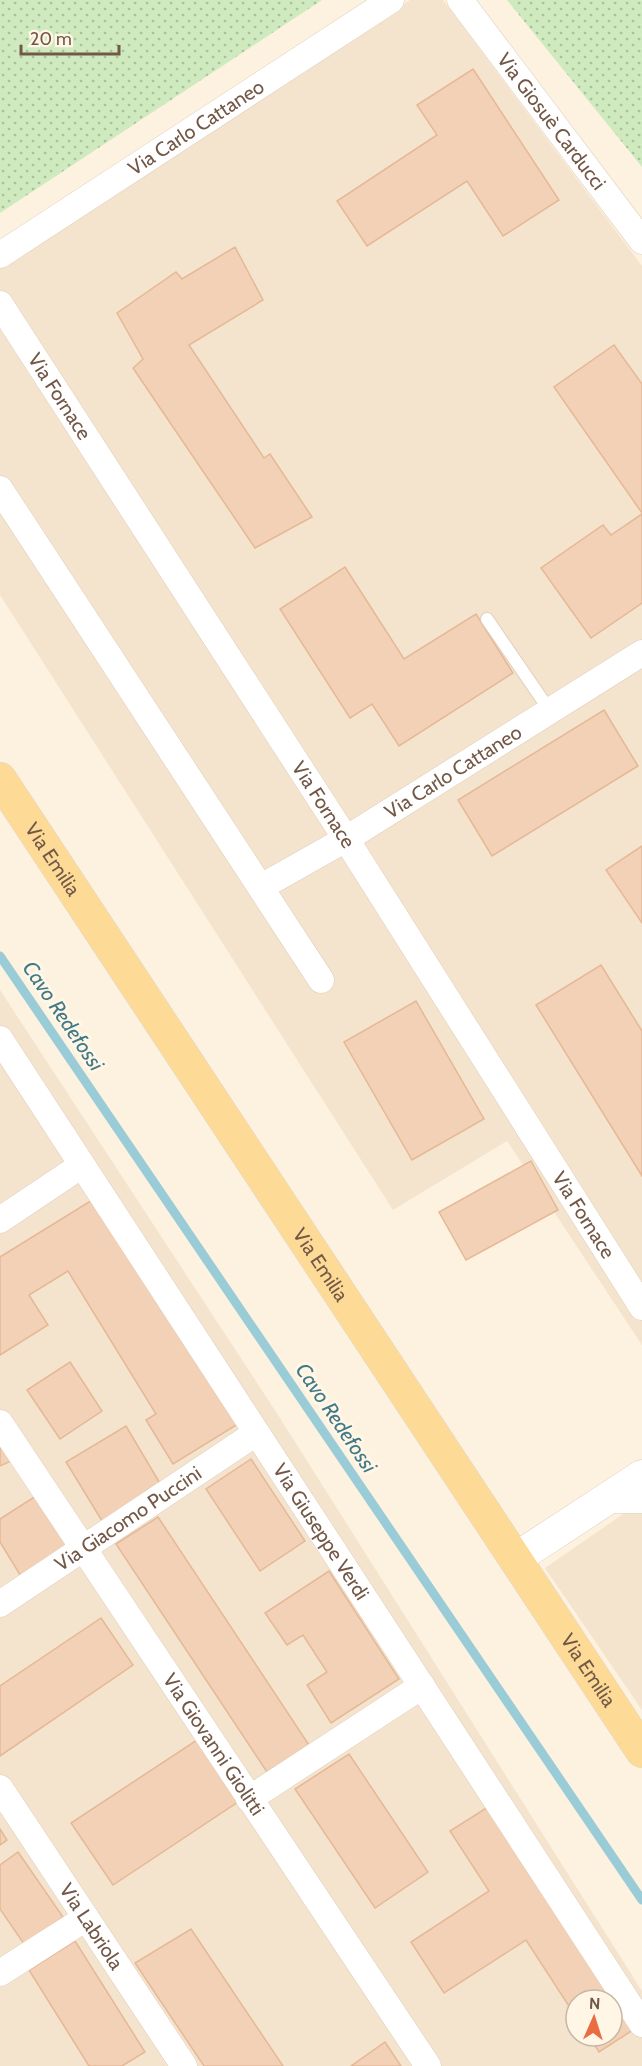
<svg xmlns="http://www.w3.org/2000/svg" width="642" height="2066" viewBox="0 0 642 2066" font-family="Cabin,sans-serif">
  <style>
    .residential { fill: #f4e4ce; fill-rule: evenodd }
    .grass { fill: url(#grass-dots) }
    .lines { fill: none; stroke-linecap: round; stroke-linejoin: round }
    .stream { stroke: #9accd8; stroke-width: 9 }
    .building { fill: #f2d1b6; stroke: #e5b896; stroke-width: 1.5 }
    .service-casing { stroke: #e0cebb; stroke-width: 14 }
    .minor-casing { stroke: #e0cebb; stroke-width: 27 }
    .tertiary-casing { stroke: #e0cebb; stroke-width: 33 }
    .primary-casing { stroke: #ddd7d3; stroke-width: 34 }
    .service { stroke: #fff; stroke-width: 12 }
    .minor { stroke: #fff; stroke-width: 26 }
    .tertiary { stroke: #fff; stroke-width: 32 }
    .primary { stroke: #fddb96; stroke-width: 33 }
    .labels { text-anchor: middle; stroke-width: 6; stroke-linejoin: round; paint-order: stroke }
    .street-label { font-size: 20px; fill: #735847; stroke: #fff6e6 }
    .water-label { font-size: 21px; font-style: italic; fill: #407987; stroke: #fff6e6 }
  </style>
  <defs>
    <pattern id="grass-dots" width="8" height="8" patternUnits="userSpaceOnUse" patternTransform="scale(1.5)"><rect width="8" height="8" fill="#ceeabe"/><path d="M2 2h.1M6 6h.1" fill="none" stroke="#acc09c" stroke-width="1.8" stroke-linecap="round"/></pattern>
  </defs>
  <rect width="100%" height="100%" fill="#fdf2df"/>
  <g class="residential">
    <polygon points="410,0 443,0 642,266 642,1345 507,1141 393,1210 0,595 0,266"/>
    <path d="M0 990 278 1415 642 1991V2066H0ZM576 2000H612V2036H576Z"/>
    <polygon points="642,1501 642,1710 545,1568"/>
  </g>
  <g class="grass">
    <polygon points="0,0 322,0 0,213"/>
    <polygon points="507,0 642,0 642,167"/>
  </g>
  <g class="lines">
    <polyline class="stream" points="0,956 642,1900"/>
  </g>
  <g class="building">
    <polygon points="473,69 559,200 503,236 467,181 367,246 337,201 437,135 417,105"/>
    <polygon points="235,247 263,300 189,345 264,458 270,454 312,517 255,548 133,368 143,359 117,313 176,272 182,279"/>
    <polygon points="614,345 642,384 642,513 554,387"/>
    <polygon points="642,514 642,603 591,638 541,568 603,525 611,535"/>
    <polygon points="345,567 404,659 476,614 513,673 399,746 372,704 350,718 280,609"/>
    <polygon points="604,710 638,766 492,856 458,800"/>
    <polygon points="642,846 642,923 606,870"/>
    <polygon points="601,965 642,1031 642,1176 536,1005"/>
    <polygon points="416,1001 484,1119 412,1160 344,1042"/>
    <polygon points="531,1161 558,1210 466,1260 439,1212"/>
    <polygon points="97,1197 238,1424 173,1464 146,1420 156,1414 68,1271 29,1295 48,1325 0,1355 0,1257"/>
    <polygon points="70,1362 102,1411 60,1439 27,1390"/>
    <polygon points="126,1426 161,1485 102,1521 66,1462"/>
    <polygon points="0,1430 22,1456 0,1466"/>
    <polygon points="251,1459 305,1541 260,1571 206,1489"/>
    <polygon points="42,1492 79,1547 25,1583 0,1542 0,1519"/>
    <polygon points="158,1517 309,1745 267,1772 116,1544"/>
    <polygon points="329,1571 399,1679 331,1723 307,1685 327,1672 303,1635 287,1645 265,1613"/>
    <polygon points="101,1618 133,1665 0,1756 0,1686"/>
    <polygon points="203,1736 244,1798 113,1885 71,1823"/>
    <polygon points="349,1754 428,1872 375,1908 295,1789"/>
    <polygon points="491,1805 636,2028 599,2052 589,2036 612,2036 612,2000 576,2000 576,2017 526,1940 444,1993 411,1942 489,1891 450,1831"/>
    <polygon points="0,1829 7,1840 0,1845"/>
    <polygon points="18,1852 63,1917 24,1944 0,1909 0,1865"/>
    <polygon points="191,1929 283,2066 204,2066 135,1963"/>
    <polygon points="75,1941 145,2052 122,2066 89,2066 29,1970"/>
    <polygon points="385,2042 401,2066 351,2066"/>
  </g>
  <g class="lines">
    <g class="service-casing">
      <polyline id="service" points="487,619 550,711"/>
    </g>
    <g class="minor-casing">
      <g id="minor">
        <path id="s1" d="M460 0 642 241"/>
        <path id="s2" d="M0 255 391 0"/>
        <path id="s3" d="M0 304 346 839 642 1307"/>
        <polyline points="0,489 321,980"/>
        <path id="s4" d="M261 887 346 839 642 653"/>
        <path id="s5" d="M0 1039 642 2024"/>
        <polyline points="0,1220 82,1165"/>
        <path id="s6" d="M0 1423 428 2066"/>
        <polyline points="605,1500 642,1500"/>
        <path id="s7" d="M0 1604 256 1433"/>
        <path id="s8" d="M0 1788 184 2066"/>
        <polyline points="249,1799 422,1686"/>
        <polyline points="0,1973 86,1918"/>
      </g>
    </g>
    <g class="tertiary-casing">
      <polyline id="tertiary" points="515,1559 642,1476"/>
    </g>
    <g class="primary-casing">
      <g id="primary">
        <path id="s9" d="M0 779 642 1751"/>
      </g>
    </g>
    <use href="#service" class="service"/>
    <use href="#minor" class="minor"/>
    <use href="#tertiary" class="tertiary"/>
    <use href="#primary" class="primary"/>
  </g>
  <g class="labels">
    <g class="street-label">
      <text dy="7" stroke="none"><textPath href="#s1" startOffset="152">Via Giosuè Carducci</textPath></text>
      <text dy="7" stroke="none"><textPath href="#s2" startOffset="234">Via Carlo Cattaneo</textPath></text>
      <text dy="7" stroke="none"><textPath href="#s3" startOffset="110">Via Fornace</textPath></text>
      <text dy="7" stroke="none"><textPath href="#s4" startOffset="224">Via Carlo Cattaneo</textPath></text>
      <text dy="7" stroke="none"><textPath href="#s3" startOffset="596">Via Fornace</textPath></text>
      <text dy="7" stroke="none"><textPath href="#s9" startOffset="96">Via Emilia</textPath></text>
      <text dy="7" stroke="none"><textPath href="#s3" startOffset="1082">Via Fornace</textPath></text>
      <text dy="7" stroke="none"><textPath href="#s9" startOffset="582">Via Emilia</textPath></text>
      <text dy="7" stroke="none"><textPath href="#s7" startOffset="154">Via Giacomo Puccini</textPath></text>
      <text dy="7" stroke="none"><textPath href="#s5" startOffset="588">Via Giuseppe Verdi</textPath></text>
      <text dy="7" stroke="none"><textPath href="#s9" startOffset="1068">Via Emilia</textPath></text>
      <text dy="7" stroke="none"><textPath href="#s6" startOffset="386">Via Giovanni Giolitti</textPath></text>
      <text dy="7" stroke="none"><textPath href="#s8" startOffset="166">Via Labriola</textPath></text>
    </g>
    <g class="water-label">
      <text transform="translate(63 1016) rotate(56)" y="7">Cavo Redefossi</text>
      <text transform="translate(336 1418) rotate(56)" y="7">Cavo Redefossi</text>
    </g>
  </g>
  <g transform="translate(594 2018) rotate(3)"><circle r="28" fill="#fff6e6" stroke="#c7b7a6" stroke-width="1.5"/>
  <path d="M0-4.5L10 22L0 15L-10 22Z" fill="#ea6d41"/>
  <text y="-9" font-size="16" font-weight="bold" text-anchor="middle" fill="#735847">N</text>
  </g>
  <path d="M21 45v9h98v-9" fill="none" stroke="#735847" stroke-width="3"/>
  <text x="30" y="45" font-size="18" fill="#735847" stroke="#fff6e6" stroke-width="4.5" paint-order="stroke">20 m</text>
</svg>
